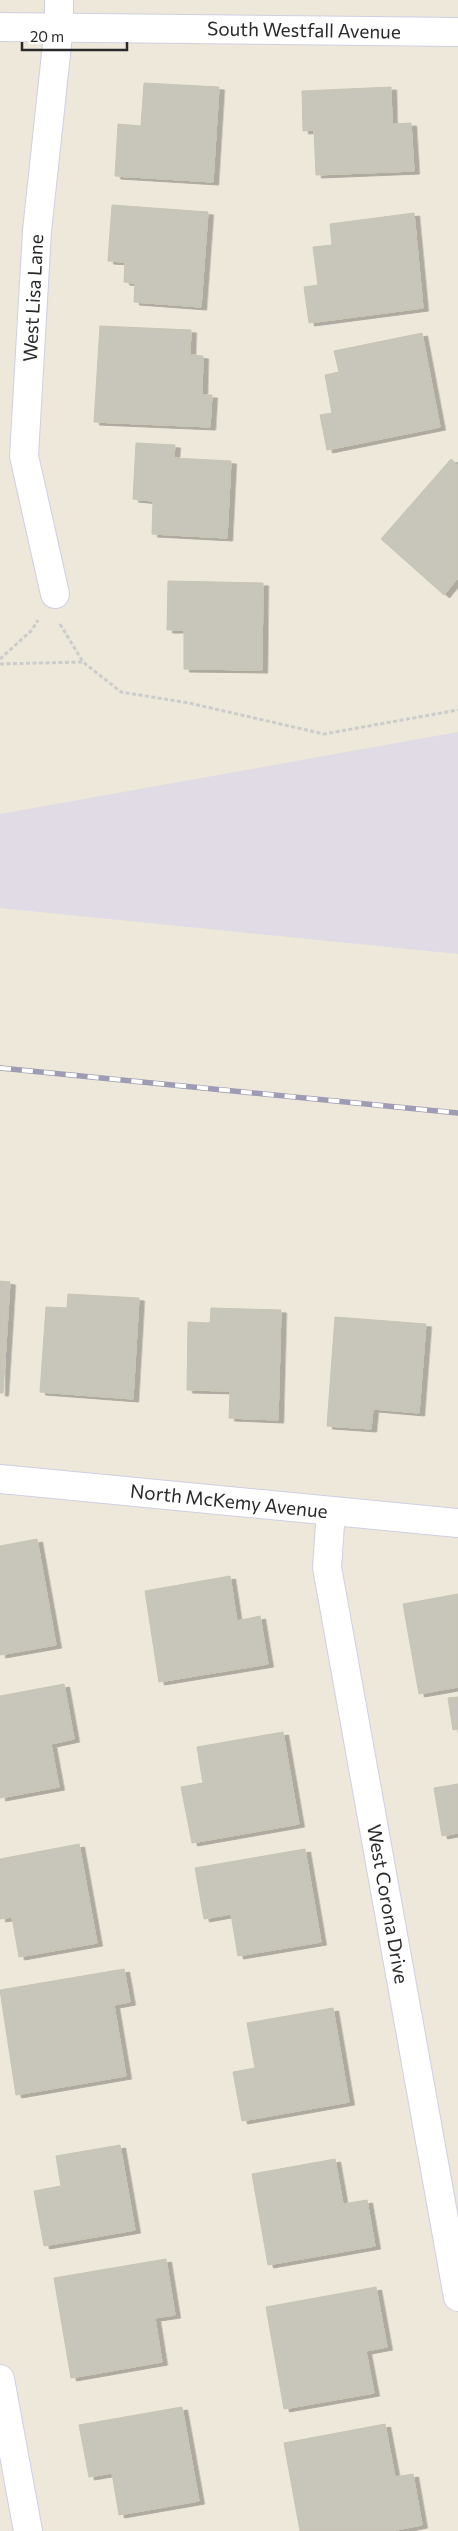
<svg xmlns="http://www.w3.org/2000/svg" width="458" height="2531" viewBox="0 0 458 2531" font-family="Commissioner,sans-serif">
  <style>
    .industrial { fill: #e0dbe4 }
    .building { fill: #c8c5ba; stroke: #c8c5b3; filter: url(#shadow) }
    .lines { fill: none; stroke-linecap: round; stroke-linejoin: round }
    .minor-casing { stroke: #cfcfe4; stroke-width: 30 }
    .path { stroke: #ccc; stroke-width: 3; stroke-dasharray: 4 2.5; stroke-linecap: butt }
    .minor { stroke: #fff; stroke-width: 28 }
    .rail-casing { stroke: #9e9cb5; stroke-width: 5.5 }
    .rail { stroke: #fff; stroke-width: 4; stroke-dasharray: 11; stroke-linecap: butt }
    .labels { text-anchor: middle; stroke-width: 4; stroke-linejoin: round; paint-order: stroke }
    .street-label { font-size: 19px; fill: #292929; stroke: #fff }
  </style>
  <defs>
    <filter id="shadow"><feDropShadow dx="5.5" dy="3" stdDeviation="0" flood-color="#0004"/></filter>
  </defs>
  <rect width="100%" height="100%" fill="#ede8da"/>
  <polygon class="industrial" points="458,732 458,954 0,908 0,814"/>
  <g class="building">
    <polygon points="144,83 219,87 213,182 115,176 118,124 141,126"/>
    <polygon points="391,87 392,124 411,123 414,171 316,175 314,130 303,131 302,91"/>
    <polygon points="112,205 208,212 201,307 134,302 135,283 124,282 125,262 108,261"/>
    <polygon points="414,213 423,308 309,323 304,287 318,285 313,247 332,245 330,224"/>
    <polygon points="100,326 191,330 190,355 203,356 202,395 212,395 210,427 94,422"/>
    <polygon points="422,333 440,427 327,450 320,415 332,413 325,375 339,372 334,351"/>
    <polygon points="136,443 175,445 174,458 231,461 227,538 152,534 153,501 133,499"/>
    <polygon points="451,459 458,465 458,578 444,595 381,539"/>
    <polygon points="168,581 263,583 262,670 184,669 184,630 167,630"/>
    <polygon points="0,1281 10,1282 3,1393 0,1393"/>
    <polygon points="68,1294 139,1298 133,1399 40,1392 46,1307 67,1308"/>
    <polygon points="211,1308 281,1310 278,1420 229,1418 230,1391 187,1390 188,1322 210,1323"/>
    <polygon points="335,1317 426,1324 419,1413 373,1409 371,1429 327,1426"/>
    <polygon points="37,1539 56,1645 0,1655 0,1546"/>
    <polygon points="230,1576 237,1621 260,1616 268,1664 159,1682 145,1591"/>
    <polygon points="458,1594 458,1687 419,1694 403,1604"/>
    <polygon points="64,1684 74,1739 51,1744 59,1787 0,1798 0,1696"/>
    <polygon points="458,1697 458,1729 453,1730 448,1698"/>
    <polygon points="283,1732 299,1824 192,1843 181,1787 203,1783 197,1747"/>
    <polygon points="458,1784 458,1833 442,1836 434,1788"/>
    <polygon points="79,1844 97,1943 19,1957 12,1917 0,1919 0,1859"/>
    <polygon points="305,1849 321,1942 238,1956 231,1914 204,1919 195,1868"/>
    <polygon points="124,1969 130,2002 114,2005 126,2076 16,2095 0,1990"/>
    <polygon points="333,2008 349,2102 242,2121 233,2072 255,2068 247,2023"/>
    <polygon points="120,2145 135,2230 44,2246 34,2191 61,2186 56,2156"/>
    <polygon points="335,2159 343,2204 367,2200 375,2246 268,2265 252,2174"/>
    <polygon points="166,2259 175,2315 155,2318 162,2362 71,2378 54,2278"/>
    <polygon points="376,2287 387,2347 366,2351 374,2393 284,2409 266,2307"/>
    <polygon points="182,2407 199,2501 119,2515 112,2473 89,2477 79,2425"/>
    <polygon points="385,2424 395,2477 413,2474 422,2525 391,2531 300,2531 284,2443"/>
  </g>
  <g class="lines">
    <g class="minor-casing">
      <g id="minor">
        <polyline points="0,27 458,32"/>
        <polyline points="55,594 24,456 37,231 59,26 59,0"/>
        <polyline points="0,1479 458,1523"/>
        <polyline points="331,1511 327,1567 458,2297"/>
        <polyline points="0,2379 28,2531"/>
      </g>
    </g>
    <g class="path">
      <polyline points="60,624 83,662 121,692 189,703 324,734 458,710"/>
      <polyline points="0,659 32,630 38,620"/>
      <polyline points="0,664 82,662"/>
    </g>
    <use href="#minor" class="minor"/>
    <g class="rail-casing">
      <polyline id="rail" points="0,1068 458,1113"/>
    </g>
    <use href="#rail" class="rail"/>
  </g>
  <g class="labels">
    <g class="street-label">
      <text transform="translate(304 30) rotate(1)" y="7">South Westfall Avenue</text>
      <text transform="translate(33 298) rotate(-87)" y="7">West Lisa Lane</text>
      <text transform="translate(229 1501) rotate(6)" y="7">North McKemy Avenue</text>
      <text transform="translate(388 1904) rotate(80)" y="7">West Corona Drive</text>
    </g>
  </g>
  <path d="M22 42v8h105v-8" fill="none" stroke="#292929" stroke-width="2.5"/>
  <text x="30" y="42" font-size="15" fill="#292929" stroke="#ffffff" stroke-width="4" paint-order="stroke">20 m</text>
</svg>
